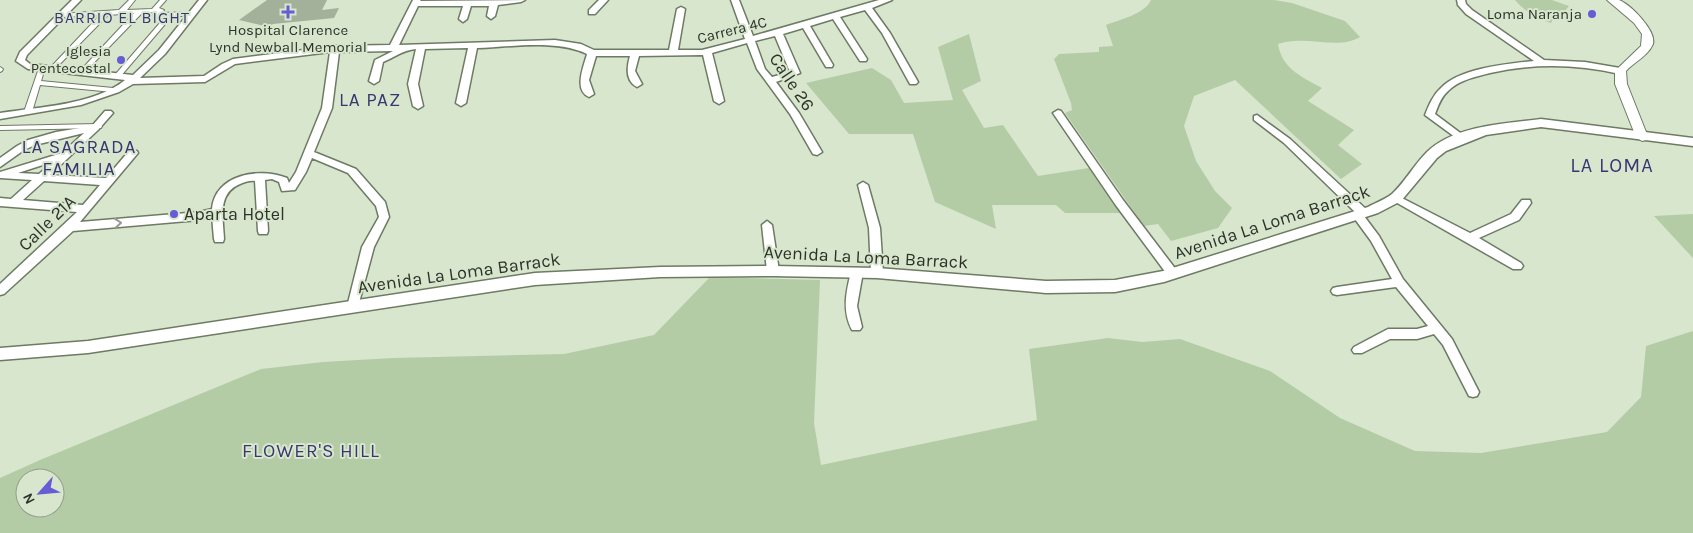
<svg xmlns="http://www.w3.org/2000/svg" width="1693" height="533" viewBox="0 0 1693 533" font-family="Karla,sans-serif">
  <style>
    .green { fill: #b4cca5; fill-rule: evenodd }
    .building { fill: #a3b19a }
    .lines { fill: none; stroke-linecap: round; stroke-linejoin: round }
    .pedestrian-casing { stroke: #6d7a64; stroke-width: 2 }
    .minor-casing { stroke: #6d7a64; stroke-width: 3 }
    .tertiary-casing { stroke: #6d7a64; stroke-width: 2 }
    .secondary-casing { stroke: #6d7a64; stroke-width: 3 }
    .pedestrian { fill: #fff; fill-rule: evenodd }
    .minor { fill: #fff; fill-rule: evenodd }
    .tertiary { fill: #fff; fill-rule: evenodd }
    .secondary { fill: #fff; fill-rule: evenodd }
    .oneway { stroke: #969994 }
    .poi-dot { fill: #685cd5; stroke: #d7e6cd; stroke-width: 2 }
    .labels { text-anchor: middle; stroke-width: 4; stroke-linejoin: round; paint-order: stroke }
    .far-poi-label { font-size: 15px; fill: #2e332a; stroke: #d7e6cd; text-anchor: end }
    .far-street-label { font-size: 15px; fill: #2e332a; stroke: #d7e6cd }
    .far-neighbourhood-label { font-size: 16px; letter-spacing: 1px; fill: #3a3672; stroke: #d7e6cd }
    .street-label { font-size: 18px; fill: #2e332a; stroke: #d7e6cd }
    .poi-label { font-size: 18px; fill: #2e332a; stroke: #d7e6cd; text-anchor: start }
    .neighbourhood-label { font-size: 19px; letter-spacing: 1px; fill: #3a3672; stroke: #d7e6cd }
    .quarter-label { font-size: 20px; letter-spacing: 1px; fill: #3a3672; stroke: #d7e6cd }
  </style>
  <rect width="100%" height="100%" fill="#d7e6cd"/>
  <g class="green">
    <path d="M1151 0H1274L1292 3 1345 21 1360 37C1337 51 1306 34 1278 44 1282 69 1302 77 1322 88L1308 101 1354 130 1338 145 1362 164 1341 179 1235 80 1194 96 1184 126 1196 161 1215 191 1232 208 1218 228 1171 241 1158 224 1144 226 1065 113 1072 110 1071 103 1054 59 1059 54 1099 52V47L1113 46 1106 25C1119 20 1145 14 1151 0Z"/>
    <path d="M1515 0H1552L1569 6C1565 13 1556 13 1551 23 1535 18 1526 12 1515 0Z"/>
    <polygon points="969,34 981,81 962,90 984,128 1003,125 1038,176 1089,168 1120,213 1065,213 1056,205 992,205 996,229 935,202 913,134 849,134 806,83 872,68 891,80 904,103 953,100 938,47"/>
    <polygon points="1693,214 1693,258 1654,216"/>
    <path d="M710 277 820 280 814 423 821 465 1037 420 1029 349 1108 338 1142 342 1180 339 1270 371 1340 418 1415 451 1481 453 1607 432 1641 397 1646 346 1693 331V533H0V478L40 460 261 369 323 362 393 358 564 354 654 335ZM25 478H55V508H25Z"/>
  </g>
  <polygon class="building" points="267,0 327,0 322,10 339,8 334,18 273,24 269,27 239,20"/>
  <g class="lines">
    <g class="pedestrian-casing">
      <g id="pedestrian">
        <polygon points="129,0 135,0 127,10 152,9 160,0 166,0 159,8 164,10 162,13 192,12 195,14 192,16 172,16 120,77 118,78 114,76 165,17 154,16 153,15 155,12 142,13 84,73 80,73 80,71 134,13 108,15 54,70 50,70 50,68 100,15 62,17 59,15 60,14 119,10"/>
        <polygon points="42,66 45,68 41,81 113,88 117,90 113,92 40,85 32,112 28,114 25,114 24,112 39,68"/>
        <polygon points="0,67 3,69 2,71 0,72"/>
        <polygon points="98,124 102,126 101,128 0,130 0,126"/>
      </g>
    </g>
    <g class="minor-casing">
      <g id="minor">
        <path d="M72 0H81L27 55 25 60 30 64 133 75 159 50 199 0H207L165 54 140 78 204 76 222 64 233 59 335 46 390 45 413 0H421L420 1 525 0 521 2 498 5 495 16 491 19 487 16 489 6H471L467 19 463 22 459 19 463 6H418L399 45 555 40 581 44 594 50H669L677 9 681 7 685 9 678 50H702L745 39 731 0H739L753 36 879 0H892L872 8 890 33 918 82 916 84H910L882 33 865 10 840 17 867 59 866 61H860L833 19 810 26 833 65 832 67H826L803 28 783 34 800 73 776 82 799 113 822 152 817 155 813 154 790 114 757 69 747 43 712 53 724 101 719 104 714 101 703 55 639 56 635 71 642 84 637 87C625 81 627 66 630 56H596L589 80 594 94 589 97C573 90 584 66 587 54 557 39 510 47 477 48L466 103 461 106 456 103 468 48 425 49 418 84 423 106 418 109 413 106 408 84 416 49C403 50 395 57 383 62L379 81 374 84 369 81 375 60 393 51 339 52 332 108 314 152 356 169 385 202 389 217 374 247 357 310H349L347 307 362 247 379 217 376 206 348 173 312 158 306 172 295 190 282 191 279 182 272 179 265 180 268 231 267 234H259L258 231 255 181C250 180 245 182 240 184 217 193 223 219 224 239L223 242H215L214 239 212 216 199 220 73 231 4 294 0 295V284L77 212 0 206V198L11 199 32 180 0 178V172L62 153 84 133 35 145 24 150 0 167V158L17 146 28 140 56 132 92 126 105 111H111L113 113 98 130 50 175 106 178 129 151H137L138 153 80 222 199 212 212 209C215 174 260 167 287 178L289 183 296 172 322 108 330 52 235 64 205 82 133 84 119 92 81 105 0 119V113C38 107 95 105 125 80L28 69 16 61 20 52ZM775 36 790 72 772 77 765 69 755 41ZM52 162 39 174 18 173ZM44 181 100 185 83 205 23 200Z"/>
        <polygon points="599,0 608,0 595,14 589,14 589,10"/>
        <path d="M1457 0H1465L1466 4 1472 10 1544 60 1585 62 1620 68 1624 71 1620 74C1576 64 1534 63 1490 73 1475 77 1459 80 1448 91 1441 97 1438 106 1435 114L1467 138 1465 140H1459L1425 115C1429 105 1433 95 1441 88 1460 68 1507 64 1534 61L1466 14 1458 5Z"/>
        <polygon points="1058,110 1061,111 1123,200 1177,271 1179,274 1177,277 1169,277 1115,204 1053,113"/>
        <polygon points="1257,115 1290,139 1367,210 1368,213 1364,216 1379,236 1403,279 1452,339 1479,392 1477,396 1473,397 1469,396 1443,345 1434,334 1417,339 1390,339 1362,353 1354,353 1352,350 1354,347 1388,329 1417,329 1428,326 1396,287 1337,295 1333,294 1331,291 1333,288 1337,287 1392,279 1371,241 1352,215 1355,212 1284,143 1254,120 1254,116"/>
        <polygon points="863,182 868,185 880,228 883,273 877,277 871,273 869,228 858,185"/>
        <polygon points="1396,195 1470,233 1511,214 1522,200 1530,200 1531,203 1519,220 1479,238 1521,263 1523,266 1521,269 1513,269 1392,200 1391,198 1392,196"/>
        <polygon points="767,221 772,225 779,271 773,275 767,271 762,225"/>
        <path d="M857 268 863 272 857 306 862 327 860 330H852C842 311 846 292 851 272Z"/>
      </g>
    </g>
    <g class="tertiary-casing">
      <path id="tertiary" d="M1607 0C1610 0 1616 0 1619 0 1630 4 1657 31 1653 44 1648 56 1634 62 1626 71L1627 84 1648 137 1646 140 1642 141 1636 137 1615 84V71L1641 46 1642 34 1634 23Z"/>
    </g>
    <g class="secondary-casing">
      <path id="secondary" d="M1541 119 1693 138V146L1541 127 1486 135 1446 151 1437 158 1401 201 1378 213 1164 282 1115 292 1046 293 877 278 773 276 660 277 535 285 88 353 0 360V348L88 341 535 273 660 267 773 266 877 268 1046 281 1115 280 1163 271 1368 207C1375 203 1386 199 1392 194 1405 182 1414 165 1427 152 1455 125 1505 124 1541 119Z"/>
    </g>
    <use href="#pedestrian" class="pedestrian"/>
    <use href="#minor" class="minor"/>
    <use href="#tertiary" class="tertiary"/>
    <use href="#secondary" class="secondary"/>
  </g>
  <defs><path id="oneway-chevron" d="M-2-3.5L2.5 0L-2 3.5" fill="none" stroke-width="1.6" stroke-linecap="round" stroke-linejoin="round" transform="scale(1.25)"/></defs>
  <use class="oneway" href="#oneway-chevron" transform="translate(118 223) rotate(-5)"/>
  <g class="poi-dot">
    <path d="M285.5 4.5h5v5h5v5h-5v5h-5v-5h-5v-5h5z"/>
    <circle cx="1592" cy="14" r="5"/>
    <circle cx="121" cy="60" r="5"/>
    <circle cx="174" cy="214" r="5"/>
  </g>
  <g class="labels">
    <g class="far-poi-label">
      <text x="1582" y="19">Loma Naranja</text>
      <text x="288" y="35" text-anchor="middle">Hospital Clarence<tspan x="288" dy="17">Lynd Newball Memorial</tspan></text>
      <text x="111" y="56">Iglesia<tspan x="111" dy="17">Pentecostal</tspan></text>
    </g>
    <g class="far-street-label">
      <text transform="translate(732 30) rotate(-14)" y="5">Carrera 4C</text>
    </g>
    <g class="far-neighbourhood-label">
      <text x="122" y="23">BARRIO EL BIGHT</text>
    </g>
    <g class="street-label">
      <text transform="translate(792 82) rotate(56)" y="6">Calle 26</text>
      <text transform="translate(1272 222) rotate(-18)" y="6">Avenida La Loma Barrack</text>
      <text transform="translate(47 223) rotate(-44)" y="6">Calle 21A</text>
      <text transform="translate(866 257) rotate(3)" y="6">Avenida La Loma Barrack</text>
      <text transform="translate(459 273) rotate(-8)" y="6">Avenida La Loma Barrack</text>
    </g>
    <g class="poi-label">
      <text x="184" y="220">Aparta Hotel</text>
    </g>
    <g class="neighbourhood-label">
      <text x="370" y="106">LA PAZ</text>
      <text x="79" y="153">LA SAGRADA<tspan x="79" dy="22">FAMILIA</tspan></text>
      <text x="311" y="457">FLOWER'S HILL</text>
    </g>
    <g class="quarter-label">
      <text x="1612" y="172">LA LOMA</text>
    </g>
  </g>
  <g transform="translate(40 493) rotate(243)"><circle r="24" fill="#d7e6cd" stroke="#939e8c"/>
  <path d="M0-4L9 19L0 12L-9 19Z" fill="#685cd5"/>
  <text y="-8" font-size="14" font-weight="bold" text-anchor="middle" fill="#2e332a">N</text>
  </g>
</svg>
